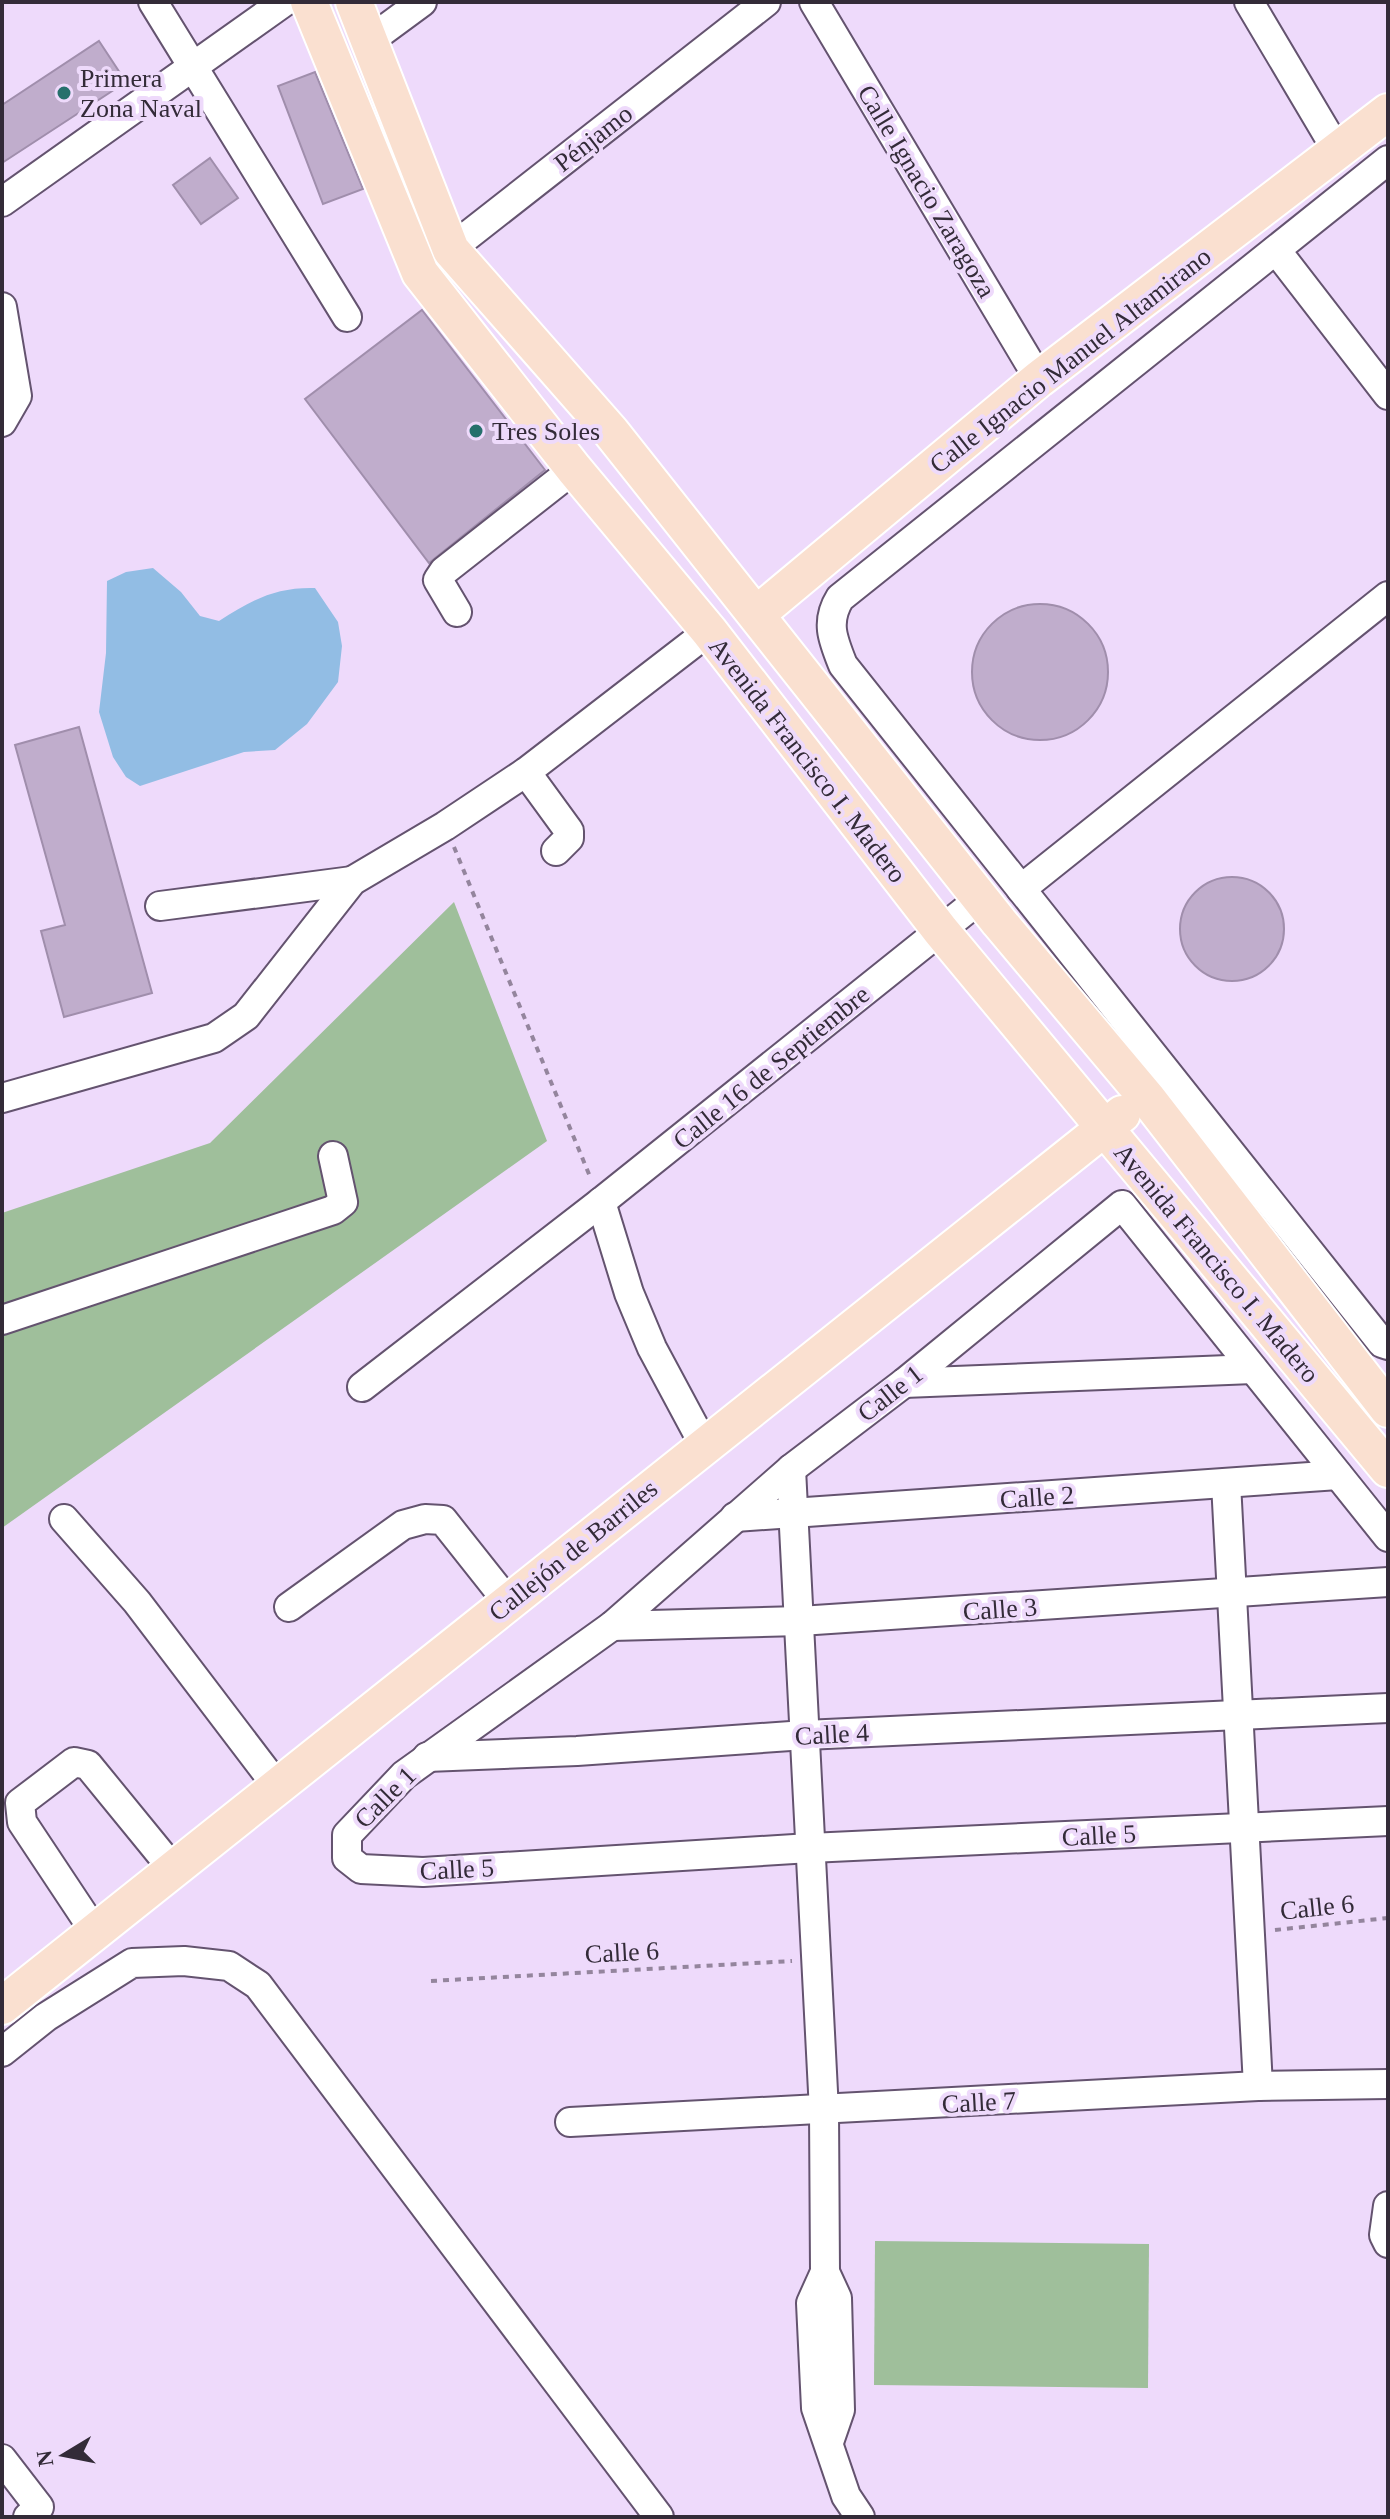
<svg xmlns="http://www.w3.org/2000/svg" width="1390" height="2519" viewBox="0 0 1390 2519" font-family="Georgia,serif">
  <style>
    .green { fill: #9fbf9b }
    .water { fill: #92bde4 }
    .building { fill: #c0adcc; stroke: #a08eac; stroke-width: 2 }
    .lines { fill: none; stroke-linecap: round; stroke-linejoin: round }
    .minor-casing { stroke: #64536f; stroke-width: 32 }
    .major-casing { stroke: #fff; stroke-width: 40 }
    .path { stroke: #94859d; stroke-width: 4; stroke-dasharray: 6 6; stroke-linecap: butt }
    .minor { stroke: #fff; stroke-width: 28 }
    .major { stroke: #fae0d0; stroke-width: 36 }
    .poi-dot { fill: #26706c; stroke: #eedafb; stroke-width: 3 }
    .labels { text-anchor: middle; stroke-width: 8; stroke-linejoin: round; paint-order: stroke }
    .poi-label { font-size: 26px; fill: #332b38; stroke: #eedafb; text-anchor: start }
    .street-label { font-size: 26px; fill: #332b38; stroke: #eedafb }
  </style>
  <rect width="100%" height="100%" fill="#eedafb"/>
  <g class="green">
    <polygon points="454,902 547,1141 2,1528 2,1213 210,1143"/>
    <polygon points="875,2241 1149,2244 1148,2388 874,2385"/>
  </g>
  <path class="water" d="M153 568 181 592 200 616 219 621C252 600 275 587 315 588L338 622 342 646 338 682 307 724 275 750 244 752 140 786 126 777 113 757 99 712 106 653 107 581 126 572Z"/>
  <g class="building">
    <polygon points="99,41 126,82 2,163 2,105"/>
    <polygon points="315,72 363,189 323,204 278,86"/>
    <polygon points="210,158 238,198 201,224 173,185"/>
    <polygon points="422,310 545,470 429,563 305,399"/>
    <circle cx="1040" cy="672" r="68"/>
    <polygon points="79,727 152,993 64,1017 41,931 65,925 15,745"/>
    <circle cx="1232" cy="929" r="52"/>
  </g>
  <g class="lines">
    <g class="minor-casing">
      <g id="minor">
        <polyline points="153,2 347,317"/>
        <polyline points="814,2 1039,379"/>
        <polyline points="1249,2 1338,152"/>
        <polyline points="369,41 422,2"/>
        <path d="M1388 160 840 598C825 622 833 640 843 665L1382 1343 1388 1345"/>
        <polyline points="2,202 284,2"/>
        <polyline points="1276,250 1388,395"/>
        <polyline points="420,273 766,2"/>
        <polyline points="2,307 17,396 2,422"/>
        <polyline points="457,612 438,580 444,571 574,469"/>
        <polyline points="526,772 569,831 569,838 556,851"/>
        <polyline points="1021,889 1388,596"/>
        <polyline points="160,906 352,881"/>
        <polyline points="2,1098 214,1038 246,1016 352,881 445,826 526,772 709,631"/>
        <polyline points="601,1202 629,1293 652,1348 704,1445"/>
        <polyline points="2,1320 333,1210 343,1202 333,1156"/>
        <polyline points="904,1383 1253,1369"/>
        <polyline points="362,1387 601,1202 981,898"/>
        <polyline points="791,1469 824,2111 825,2272 837,2298 840,2410 829,2442"/>
        <polyline points="1226,1483 1258,2086"/>
        <polyline points="735,1517 1338,1475"/>
        <polyline points="64,1519 137,1602 277,1786"/>
        <polyline points="1388,1537 1122,1205 904,1383 791,1469 612,1626 404,1775 347,1835 347,1858 361,1869 423,1872 810,1848 1388,1821"/>
        <polyline points="289,1607 403,1525 425,1519 443,1520 508,1602"/>
        <polyline points="612,1626 800,1621 1388,1582"/>
        <polyline points="427,1757 577,1751 805,1735 1388,1708"/>
        <polyline points="95,1932 22,1822 20,1803 74,1762 88,1765 173,1869"/>
        <polyline points="2,2052 46,2017 132,1963 184,1961 229,1966 258,1985 659,2517"/>
        <polyline points="570,2122 1258,2086 1388,2084"/>
        <polyline points="1388,2206 1384,2235 1388,2243"/>
        <polyline points="825,2272 811,2303 816,2408 846,2496 860,2517"/>
        <polyline points="2,2459 39,2507 28,2517"/>
      </g>
    </g>
    <g class="major-casing">
      <g id="major">
        <polyline points="309,2 420,273 574,469 709,631 941,931 1388,1469"/>
        <polyline points="354,2 451,250 611,432 999,922 1147,1098 1388,1409"/>
        <polyline points="757,614 1039,379 1388,112"/>
        <polyline points="2,2006 1122,1114"/>
      </g>
    </g>
    <g class="path">
      <polyline points="454,847 591,1179"/>
      <polyline points="1275,1930 1388,1918"/>
      <polyline points="431,1981 792,1961"/>
    </g>
    <use href="#minor" class="minor"/>
    <use href="#major" class="major"/>
  </g>
  <g class="poi-dot">
    <circle cx="64" cy="93" r="8"/>
    <circle cx="476" cy="431" r="8"/>
  </g>
  <g class="labels">
    <g class="poi-label">
      <text x="80" y="87">Primera<tspan x="80" dy="30">Zona Naval</tspan></text>
      <text x="492" y="440">Tres Soles</text>
    </g>
    <g class="street-label">
      <text transform="translate(593 138) rotate(-38)" y="9">Pénjamo</text>
      <text transform="translate(927 191) rotate(59)" y="9">Calle Ignacio Zaragoza</text>
      <text transform="translate(1070 360) rotate(-38)" y="9">Calle Ignacio Manuel Altamirano</text>
      <text transform="translate(808 760) rotate(52)" y="9">Avenida Francisco I. Madero</text>
      <text transform="translate(771 1067) rotate(-39)" y="9">Calle 16 de Septiembre</text>
      <text transform="translate(1217 1263) rotate(50)" y="9">Avenida Francisco I. Madero</text>
      <text transform="translate(890 1393) rotate(-38)" y="9">Calle 1</text>
      <text transform="translate(1037 1497) rotate(-4)" y="9">Calle 2</text>
      <text transform="translate(573 1550) rotate(-39)" y="9">Callejón de Barriles</text>
      <text transform="translate(1000 1609) rotate(-4)" y="9">Calle 3</text>
      <text transform="translate(832 1734) rotate(-3)" y="9">Calle 4</text>
      <text transform="translate(385 1797) rotate(-45)" y="9">Calle 1</text>
      <text transform="translate(1099 1835) rotate(-3)" y="9">Calle 5</text>
      <text transform="translate(457 1869) rotate(-3)" y="9">Calle 5</text>
      <text transform="translate(1317 1907) rotate(-6)" y="9">Calle 6</text>
      <text transform="translate(622 1952) rotate(-3)" y="9">Calle 6</text>
      <text transform="translate(979 2102) rotate(-3)" y="9">Calle 7</text>
    </g>
  </g>
  <rect width="1390" height="2519" fill="none" stroke="#332b38" stroke-width="8"/>
  <g transform="translate(64 2455) rotate(260)" stroke="#eedafb" stroke-width="6" paint-order="stroke">
  <path d="M0-6L14 30L0 20L-14 30Z" fill="#332b38"/>
  <text y="-12" font-size="22" font-weight="bold" text-anchor="middle" fill="#332b38">N</text>
  </g>
</svg>
